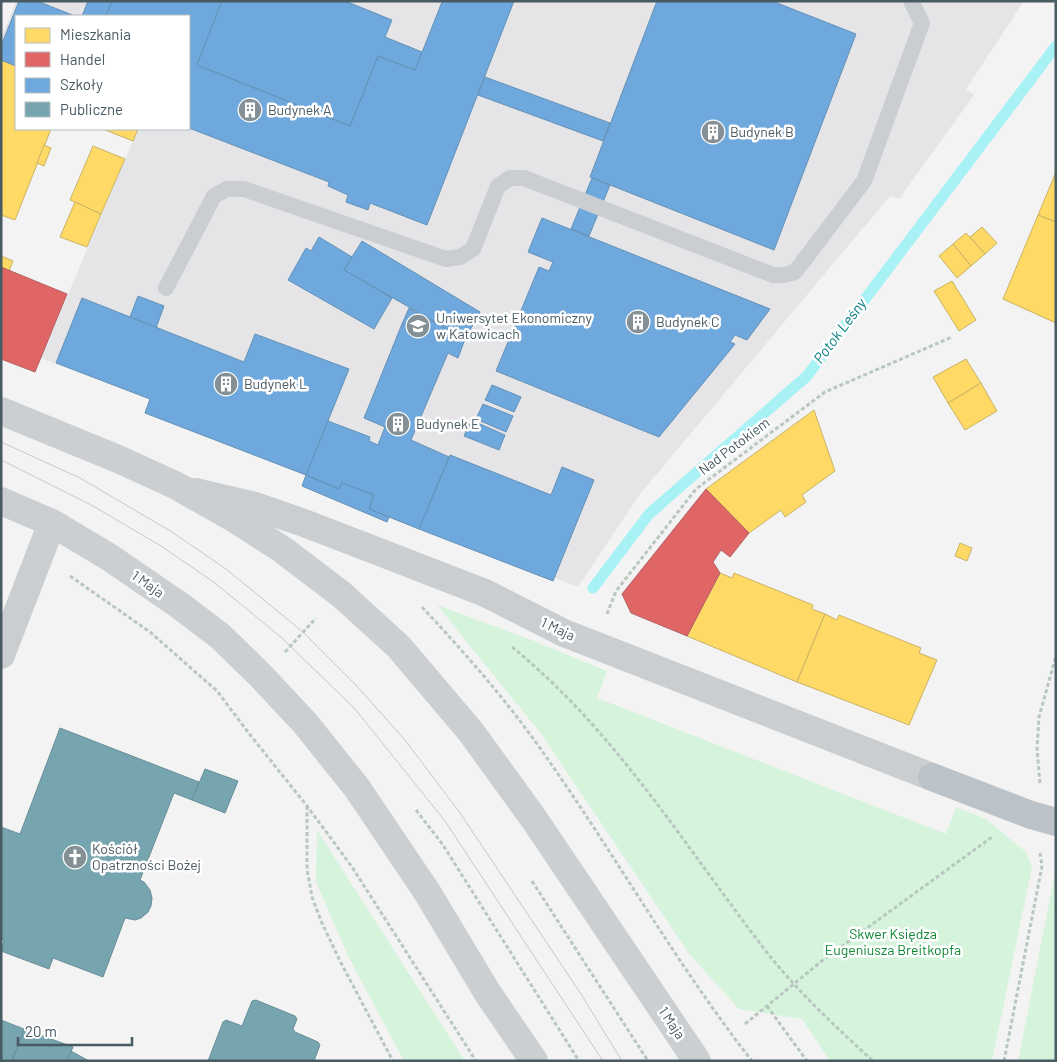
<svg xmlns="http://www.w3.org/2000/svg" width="1057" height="1062" viewBox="0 0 1057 1062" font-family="Barlow,sans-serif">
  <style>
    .education { fill: #e5e4e6 }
    .green { fill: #d6f4dc }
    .homes { fill: #ffd966; stroke: #c8b365 }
    .shops { fill: #e06666; stroke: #b26265 }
    .schools { fill: #6fa8dc; stroke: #6391b7 }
    .public { fill: #76a5af; stroke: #688e98 }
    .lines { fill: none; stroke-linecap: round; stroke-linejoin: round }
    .stream { stroke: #a8f2f5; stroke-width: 11 }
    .path { stroke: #b8c7c0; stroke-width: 3; stroke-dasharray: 4 2.5; stroke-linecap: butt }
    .lane { stroke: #caced0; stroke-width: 16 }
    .street { stroke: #caced0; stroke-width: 28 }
    .secondary { stroke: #cbcfd2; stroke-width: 28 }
    .highway { stroke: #bcc3c8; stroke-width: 28 }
    .tram { stroke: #c6c8ca; stroke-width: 1 }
    .labels { text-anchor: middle; stroke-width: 5; stroke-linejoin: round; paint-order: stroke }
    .poi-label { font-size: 14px; fill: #485a62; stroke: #fff; text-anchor: start }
    .street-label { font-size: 14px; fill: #485a62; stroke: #fff }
    .park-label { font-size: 14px; fill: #0e8835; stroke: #fff }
    .water-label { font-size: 15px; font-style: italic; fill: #067d81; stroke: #fff }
  </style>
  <rect width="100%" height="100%" fill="#f4f3f3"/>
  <polygon class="education" points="16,1 1024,1 966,89 974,95 899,199 890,196 640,494 578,587 555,578 553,581 390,517 387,522 302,486 306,475 145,413 149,399 41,358 138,129 189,129 189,16 16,16 16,66 1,60 1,39"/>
  <g class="green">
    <polygon points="437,605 529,639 607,671 597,698 946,834 956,807 986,819 1026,852 1032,867 992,1061 830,1061 802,1019 739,1009 690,955 542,735"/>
    <polygon points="317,830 465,1061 404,1061 349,958 316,882"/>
    <polygon points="1056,868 1056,1054 1054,1061 1018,1061"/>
  </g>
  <g class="homes">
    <polygon points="1,60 16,66 16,129 51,129 15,220 1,215"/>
    <polygon points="103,129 138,129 133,141"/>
    <polygon points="44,145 51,148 44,166 37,163"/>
    <polygon points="93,146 125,159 101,214 70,200"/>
    <polygon points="1056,172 1056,222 1038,215"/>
    <polygon points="75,202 101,214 87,247 60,237"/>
    <polygon points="1038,215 1056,222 1056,323 1003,299"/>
    <polygon points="982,227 997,243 985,254 970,237"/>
    <polygon points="966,233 985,254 971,266 953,244"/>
    <polygon points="953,244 971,266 957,278 939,256"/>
    <polygon points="1,256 13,261 9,271 1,267"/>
    <polygon points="952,281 976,320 959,331 934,291"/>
    <polygon points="966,359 981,383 948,403 933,377"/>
    <polygon points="981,383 997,411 965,430 948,403"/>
    <polygon points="814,410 835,471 802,495 806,502 785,517 781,510 749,533 706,489"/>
    <polygon points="960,543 972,548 967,561 955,556"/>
    <polygon points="720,573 732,578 734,573 813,605 812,609 825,614 797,682 687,636"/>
    <polygon points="825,614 837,620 839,615 921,648 919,653 937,660 909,725 797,682"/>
  </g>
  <g class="shops">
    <polygon points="1,267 67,294 35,372 1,359"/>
    <polygon points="706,489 749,533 730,557 721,550 713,562 720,573 687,636 631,613 622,594"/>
  </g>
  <g class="schools">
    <polygon points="19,1 37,1 75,16 16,16 16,66 1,60 1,46"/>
    <polygon points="88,1 112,1 106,16 82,16"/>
    <polygon points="112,1 222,1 197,65 350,126 378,56 415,70 442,2 439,1 514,1 427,225 370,203 368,210 346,202 348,195 328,186 329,182 189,128 189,16 106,16"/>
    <polygon points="222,1 345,1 392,20 385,37 422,52 415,70 378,56 350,126 197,65"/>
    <polygon points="657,1 772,1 856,34 774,250 590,177"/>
    <polygon points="485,77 610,123 603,141 478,95"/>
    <polygon points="592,178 610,185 589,236 571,229"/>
    <polygon points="542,218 770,309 747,340 735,335 730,342 735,344 659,437 496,371 539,267 549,271 553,262 528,252"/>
    <polygon points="319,237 352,257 344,270 392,298 374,329 288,280 306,248 311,251"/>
    <polygon points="362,241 480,312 465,339 344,270"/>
    <polygon points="138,296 164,306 156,328 130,317"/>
    <polygon points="82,298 244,362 255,334 349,369 306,475 145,413 150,399 56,363"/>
    <polygon points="409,308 419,314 413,329 402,324"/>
    <polygon points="419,314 465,339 458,358 448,353 411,440 449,457 419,529 369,509 374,495 342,483 339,489 306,475 328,421 370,437 369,441 378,445 385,427 364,418 402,324 413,329"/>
    <polygon points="492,385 521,397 514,412 485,400"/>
    <polygon points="483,404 513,416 506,432 476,419"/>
    <polygon points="471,420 505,435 499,450 464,436"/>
    <polygon points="450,455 551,495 562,467 594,480 553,581 419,529"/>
    <polygon points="306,475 339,489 342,483 374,495 369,509 389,517 387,522 302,486"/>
  </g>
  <g class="public">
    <polygon points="60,728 199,782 192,800 174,793 140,880 144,882 150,890 152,898 151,906 148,912 141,918 135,920 125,918 103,977 53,958 49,969 1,951 4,940 1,939 1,827 20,834"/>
    <polygon points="205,769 238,781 225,813 192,800"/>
    <polygon points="256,1000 295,1016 297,1019 293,1029 295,1032 318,1042 320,1045 314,1061 208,1061 223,1022 226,1020 242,1026 252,1001"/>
    <polygon points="1,1020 24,1029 12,1061 1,1061"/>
    <polygon points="24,1029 73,1047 67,1061 12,1061"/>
    <polygon points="71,1051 89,1061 67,1061"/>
  </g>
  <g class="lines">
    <polyline class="stream" points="593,588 649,514 807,376 1056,46"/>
    <g class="path">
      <polyline points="70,576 150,632 217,691 251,736 307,806 352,867 476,1061"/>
      <path d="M422 607C463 651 502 695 537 744 611 847 673 960 752 1061"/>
      <polyline points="607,614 616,591 696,489 825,392 952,337"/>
      <path d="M512 647C617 732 687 850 769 955 800 994 837 1028 873 1061"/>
      <polyline points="285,652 316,618"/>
      <polyline points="1040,783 1037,749 1039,717 1056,656"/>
      <polyline points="307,806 307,869 312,897 321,921 341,963 393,1061"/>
      <polyline points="416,810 443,845 579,1061"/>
      <polyline points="532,881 648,1061"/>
      <polyline points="767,1006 807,1061"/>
      <polyline points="745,1024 823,960 992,837"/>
      <polyline points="1004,1061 1042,866 1040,853"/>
    </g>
    <polyline class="lane" points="166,288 214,196 227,189 244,189 446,259 460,257 473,249 498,186 510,178 524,178 773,275 784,275 795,272 864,181 922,23 911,1"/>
    <g class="street">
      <polyline points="195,492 255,506 304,523 400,560 485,593 564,633 932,777"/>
      <polyline points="1,655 52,523"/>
    </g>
    <g class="secondary">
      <polyline points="1,411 118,459 175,485 235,519 283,550 342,595 399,647 471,732 534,819 697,1061"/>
      <polyline points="1,501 52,523 109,557 179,605 220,636 261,676 305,723 357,788 427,892 487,992 534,1061"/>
    </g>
    <polyline class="highway" points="932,777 1031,815 1056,822"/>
    <g class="tram">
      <polyline points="1,442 80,478 172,532 226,569 303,632 355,684 405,740 460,813 581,994 622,1061"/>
      <polyline points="1,460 93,506 161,546 215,583 282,638 355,709 445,821 603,1061"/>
    </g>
  </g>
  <defs>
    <g id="building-disc" transform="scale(1.25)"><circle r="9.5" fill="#849095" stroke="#fff"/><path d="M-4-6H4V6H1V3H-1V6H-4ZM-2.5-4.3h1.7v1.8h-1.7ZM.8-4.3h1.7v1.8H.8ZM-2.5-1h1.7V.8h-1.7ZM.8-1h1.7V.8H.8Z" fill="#fff"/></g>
    <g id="university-disc" transform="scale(1.25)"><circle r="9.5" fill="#849095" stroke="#fff"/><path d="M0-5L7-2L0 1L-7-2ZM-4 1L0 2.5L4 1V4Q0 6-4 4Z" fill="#fff"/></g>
    <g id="church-disc" transform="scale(1.25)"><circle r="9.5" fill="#849095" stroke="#fff"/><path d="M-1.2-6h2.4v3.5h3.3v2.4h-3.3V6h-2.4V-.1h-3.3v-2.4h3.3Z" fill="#fff"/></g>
  </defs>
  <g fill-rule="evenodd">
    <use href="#building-disc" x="250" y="110"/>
    <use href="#building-disc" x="713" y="132"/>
    <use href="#building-disc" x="638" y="322"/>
    <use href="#university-disc" x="418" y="326"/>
    <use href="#building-disc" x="226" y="384"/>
    <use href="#building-disc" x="398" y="424"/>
    <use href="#church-disc" x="75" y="857"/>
  </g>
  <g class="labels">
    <g class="poi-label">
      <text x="268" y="115">Budynek A</text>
      <text x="730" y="137">Budynek B</text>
      <text x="436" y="323">Uniwersytet Ekonomiczny<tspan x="436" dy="16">w Katowicach</tspan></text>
      <text x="656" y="327">Budynek C</text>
      <text x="244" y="389">Budynek L</text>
      <text x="416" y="429">Budynek E</text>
      <text x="92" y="854">Kościół<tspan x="92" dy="16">Opatrzności Bożej</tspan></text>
    </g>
    <g class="street-label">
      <text transform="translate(734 446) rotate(-37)" y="5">Nad Potokiem</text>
      <text transform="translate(148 584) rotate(35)" y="5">1 Maja</text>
      <text transform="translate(558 629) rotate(25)" y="5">1 Maja</text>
      <text transform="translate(672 1023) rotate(56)" y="5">1 Maja</text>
    </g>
    <g class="park-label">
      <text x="893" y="939">Skwer Księdza<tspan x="893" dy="16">Eugeniusza Breitkopfa</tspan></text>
    </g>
    <g class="water-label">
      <text transform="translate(840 331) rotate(-53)" y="5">Potok Leśny</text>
    </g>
  </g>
  <rect width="1057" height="1062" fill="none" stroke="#485a62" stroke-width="5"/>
  <rect x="15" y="15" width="175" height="115" fill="#ffffff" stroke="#b6bdc0"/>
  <rect x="25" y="28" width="25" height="15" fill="#ffd966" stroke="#b6bdc0"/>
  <text x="60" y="40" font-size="15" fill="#485a62">Mieszkania</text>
  <rect x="25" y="52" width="25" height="15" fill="#e06666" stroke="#b6bdc0"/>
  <text x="60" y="65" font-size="15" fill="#485a62">Handel</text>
  <rect x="25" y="78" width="25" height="15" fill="#6fa8dc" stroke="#b6bdc0"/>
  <text x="60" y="90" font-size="15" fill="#485a62">Szkoły</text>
  <rect x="25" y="102" width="25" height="15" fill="#76a5af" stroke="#b6bdc0"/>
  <text x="60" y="115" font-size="15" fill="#485a62">Publiczne</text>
  <path d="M18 1037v8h114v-8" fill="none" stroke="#485a62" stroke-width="2.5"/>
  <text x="25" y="1037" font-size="15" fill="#485a62" stroke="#ffffff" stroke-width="4" paint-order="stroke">20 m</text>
</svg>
